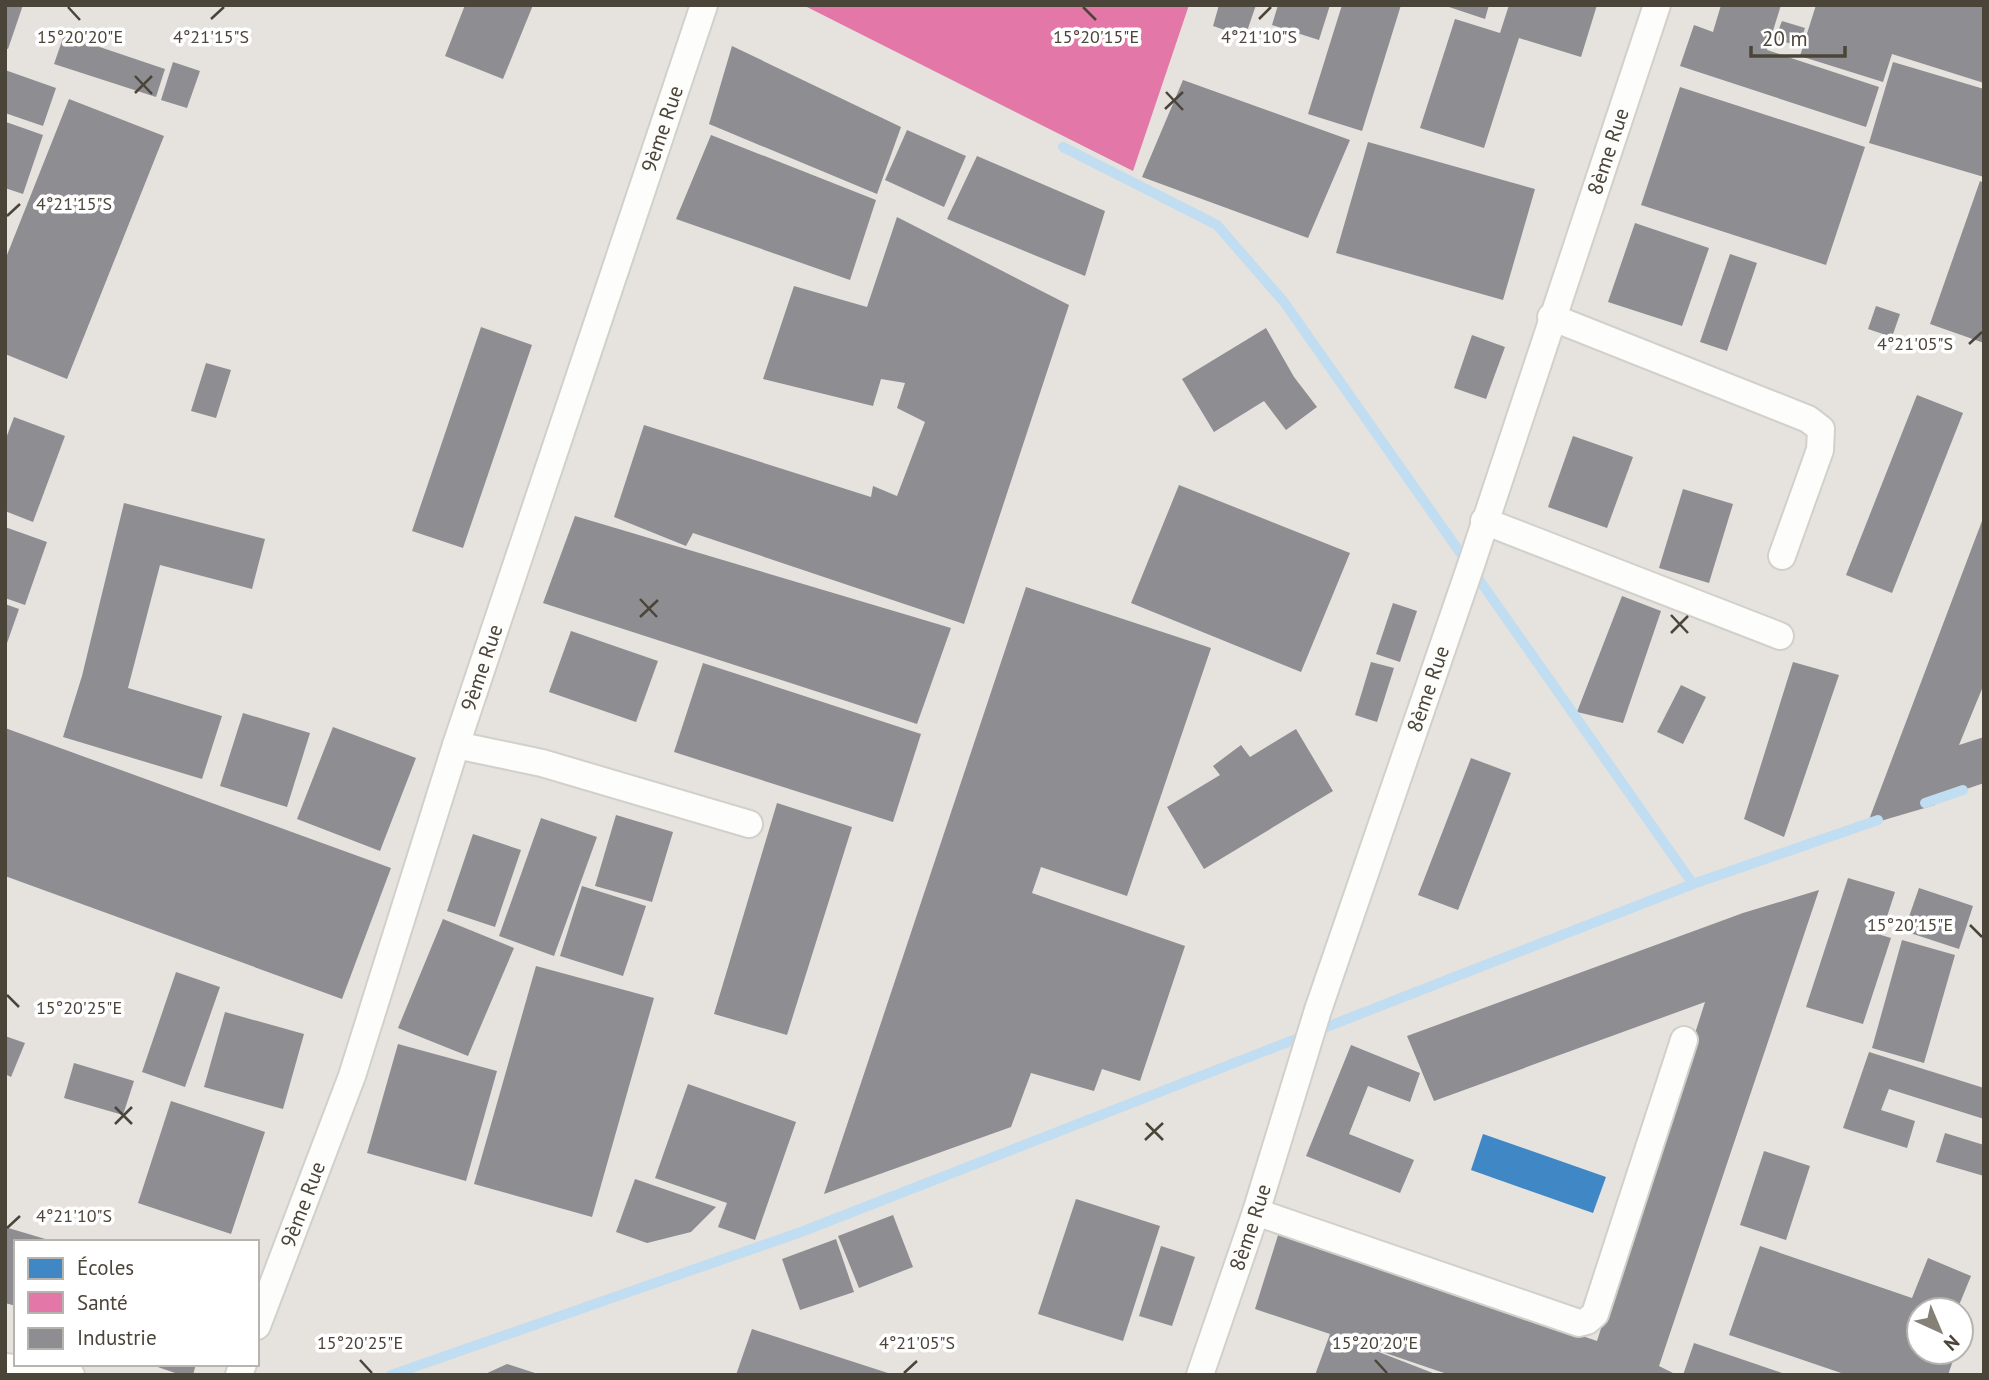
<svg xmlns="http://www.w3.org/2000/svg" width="1989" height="1380" viewBox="0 0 1989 1380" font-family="'PT Sans',sans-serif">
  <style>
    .industrial { fill: #e6e2de; fill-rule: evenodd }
    .schools { fill: #3f88c5 }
    .health { fill: #e377a8 }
    .industry { fill: #8d8d92 }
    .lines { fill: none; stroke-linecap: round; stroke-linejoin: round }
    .stream { stroke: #c0ddf1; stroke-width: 10 }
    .street-casing { stroke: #d2d0cb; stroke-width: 30 }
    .street { stroke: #fdfdfc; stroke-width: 26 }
    .ticks { fill: none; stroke: #4b4439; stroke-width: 2.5 }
    .labels { text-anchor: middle; stroke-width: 7; stroke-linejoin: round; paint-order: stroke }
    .street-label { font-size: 21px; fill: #4b4439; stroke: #fff }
    .ticks-label { font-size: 18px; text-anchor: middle; fill: #4b4439; stroke: #fff; stroke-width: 7; stroke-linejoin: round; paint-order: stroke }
  </style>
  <rect width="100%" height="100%" fill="#f4f2ee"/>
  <path class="industrial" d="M5 5H1984V1375H5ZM16 1242H257V1364H16ZM1919 1310H1961V1352H1919Z"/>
  <polygon class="schools" points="1483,1134 1606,1177 1593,1213 1471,1170"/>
  <polygon class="health" points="803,5 1189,5 1133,171"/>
  <g class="industry">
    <polygon points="5,5 23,5 8,49 5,48"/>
    <polygon points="465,5 533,5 503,79 445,56"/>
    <polygon points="1219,5 1256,5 1245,37 1213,26"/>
    <polygon points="1278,5 1330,5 1319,40 1272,25"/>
    <polygon points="1342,5 1401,5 1362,131 1308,114"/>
    <polygon points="1443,5 1489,5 1485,19"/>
    <polygon points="1509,5 1597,5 1581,57 1519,38 1484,148 1420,128 1455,19 1500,33"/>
    <polygon points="1721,5 1781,5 1767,50 1879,87 1866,127 1680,66 1694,25 1713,32"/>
    <polygon points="1816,5 1984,5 1984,83 1892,54 1883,82 1800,56"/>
    <polygon points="1782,21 1805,28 1799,46 1775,39"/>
    <polygon points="64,35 165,69 156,97 54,64"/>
    <polygon points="732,46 901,127 877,194 709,124"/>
    <polygon points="173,62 200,71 187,108 161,100"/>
    <polygon points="1893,62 1984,89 1984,177 1869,143"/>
    <polygon points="5,70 56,88 43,126 5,113"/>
    <polygon points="1183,80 1350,140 1308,238 1142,177"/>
    <polygon points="1680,87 1865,147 1826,265 1641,205"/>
    <polygon points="69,99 164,136 67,379 5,354 5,260"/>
    <polygon points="6,122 43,135 23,194 5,188"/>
    <polygon points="907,130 966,156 944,207 885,180"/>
    <polygon points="711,135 876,200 850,280 676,219"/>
    <polygon points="1368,142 1535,189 1503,300 1336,253"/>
    <polygon points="977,156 1105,211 1085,276 947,219"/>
    <polygon points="1980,181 1984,183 1984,343 1930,324"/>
    <polygon points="897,217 1069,305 964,624 693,533 686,546 614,517 644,425 871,497 873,486 897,496 925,422 897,408 905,383 881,379 873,406 763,379 794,286 867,307"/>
    <polygon points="1635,223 1709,248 1682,326 1608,302"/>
    <polygon points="1730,254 1757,263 1727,351 1700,342"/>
    <polygon points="1876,306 1900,314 1892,337 1868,329"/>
    <polygon points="481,327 532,345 463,548 412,531"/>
    <polygon points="1266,328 1294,377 1317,407 1286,430 1264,401 1214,432 1182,379"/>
    <polygon points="1472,335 1505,347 1486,399 1454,388"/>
    <polygon points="206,363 231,370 216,418 191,411"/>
    <polygon points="1917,395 1963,413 1892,593 1846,575"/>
    <polygon points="14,417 65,436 33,522 5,511 5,441"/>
    <polygon points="1573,436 1633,457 1607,528 1548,507"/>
    <polygon points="1179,485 1350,553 1301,672 1131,603"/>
    <polygon points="1683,489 1733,504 1709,583 1659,568"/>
    <polygon points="124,503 265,539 252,589 160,565 128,688 222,716 202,779 63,737 82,676"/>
    <polygon points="575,516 951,628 917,724 543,603"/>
    <polygon points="1982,521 1984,522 1984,684 1959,745 1984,737 1984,783 1937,799 1935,805 1867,825"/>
    <polygon points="5,527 47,542 25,605 5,598"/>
    <polygon points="1026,587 1211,648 1127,896 1041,867 1032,893 1185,946 1140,1081 1102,1069 1094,1091 1031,1073 1011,1127 824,1194"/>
    <polygon points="1622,596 1661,611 1623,723 1577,712"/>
    <polygon points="1393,603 1417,611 1400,662 1376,654"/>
    <polygon points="5,604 19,609 6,646 5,646"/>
    <polygon points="571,631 658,661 636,722 549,692"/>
    <polygon points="1371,662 1394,668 1377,722 1355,715"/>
    <polygon points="1793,662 1839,675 1784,837 1744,819"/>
    <polygon points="703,663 921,734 893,822 674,752"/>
    <polygon points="1681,685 1706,697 1683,744 1657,732"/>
    <polygon points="243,713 310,733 287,807 220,786"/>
    <polygon points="333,727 416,758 380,851 297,819"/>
    <polygon points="5,728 391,868 342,999 5,876"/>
    <polygon points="1296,729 1333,791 1204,869 1167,807 1220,775 1213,766 1241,745 1250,757"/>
    <polygon points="1471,758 1511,773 1458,910 1418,895"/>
    <polygon points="777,803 852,827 787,1035 714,1014"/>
    <polygon points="616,815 673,832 652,902 595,886"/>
    <polygon points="541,818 597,837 554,956 499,936"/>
    <polygon points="473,834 521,850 495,927 447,911"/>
    <polygon points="1848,878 1895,892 1881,935 1891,938 1863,1024 1806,1007"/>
    <polygon points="582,886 646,906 623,976 560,956"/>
    <polygon points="1919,888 1973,906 1959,949 1904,931"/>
    <polygon points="1819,890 1659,1366 1673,1373 1673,1375 1450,1375 1353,1342 1438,1375 1315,1375 1330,1334 1255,1309 1279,1232 1597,1341 1705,1002 1434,1101 1407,1036 1743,913"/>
    <polygon points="443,919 514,948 468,1056 398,1028"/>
    <polygon points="1902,940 1955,955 1924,1063 1872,1048"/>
    <polygon points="536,966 654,998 592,1217 474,1184"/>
    <polygon points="176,972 220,987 185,1087 142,1072"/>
    <polygon points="225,1012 304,1034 283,1109 204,1087"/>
    <polygon points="5,1036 25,1043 11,1077 5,1074"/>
    <polygon points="398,1044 497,1071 466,1181 367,1153"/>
    <polygon points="1351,1045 1420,1073 1410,1102 1368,1086 1349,1134 1414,1160 1400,1193 1306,1156"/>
    <polygon points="1869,1052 1984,1088 1984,1119 1889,1089 1881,1110 1915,1121 1907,1148 1843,1128"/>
    <polygon points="74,1063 134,1081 123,1115 64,1098"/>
    <polygon points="688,1084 796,1122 755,1240 718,1227 727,1203 655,1178"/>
    <polygon points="171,1101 265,1132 231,1234 138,1203"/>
    <polygon points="1945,1133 1984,1145 1984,1176 1936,1162"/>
    <polygon points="1764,1151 1810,1166 1786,1240 1740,1225"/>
    <polygon points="635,1179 716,1207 691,1232 647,1243 616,1232"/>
    <polygon points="1076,1199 1160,1226 1123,1341 1038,1314"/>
    <polygon points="893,1215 913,1267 859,1288 838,1236"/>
    <polygon points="5,1227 52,1241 16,1242 16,1306 5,1303"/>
    <polygon points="836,1239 854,1292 800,1310 782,1259"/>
    <polygon points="1161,1246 1195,1257 1172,1326 1139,1316"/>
    <polygon points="1760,1246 1912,1298 1928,1258 1971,1276 1957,1310 1919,1310 1919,1352 1956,1352 1948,1375 1847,1375 1729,1335"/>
    <polygon points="1961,1314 1968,1317 1961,1336"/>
    <polygon points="752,1329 891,1374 891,1375 736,1375"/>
    <polygon points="1694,1343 1785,1374 1785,1375 1683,1375"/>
    <polygon points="149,1364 196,1364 193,1375 181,1375"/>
    <polygon points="507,1364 538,1374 538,1375 483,1375"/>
  </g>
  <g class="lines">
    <g class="stream">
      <polyline points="1063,147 1217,225 1284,302 1693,884"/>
      <polyline points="1925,803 1963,790"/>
      <polyline points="391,1375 801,1232 1693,884 1878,820"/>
    </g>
    <g class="street-casing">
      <g id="street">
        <polyline points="1551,317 1808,419 1821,429 1820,450 1782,556"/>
        <polyline points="1484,521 1780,636"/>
        <polyline points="456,745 542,763 749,824"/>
        <polyline points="1256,1212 1579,1323 1587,1321 1595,1314 1684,1040"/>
        <path id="s1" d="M257 1326 352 1076 456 745 704 5"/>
        <polyline points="5,1367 71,1375"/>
        <polyline points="239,1375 243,1364"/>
        <path id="s2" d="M1200 1375 1256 1212 1318 1010 1472 562 1657 5"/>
      </g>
    </g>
    <use href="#street" class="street"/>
  </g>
  <path class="ticks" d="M68 7 80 20M1083 7 1096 20M211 19 224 7M1259 19 1271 7M135 76 152 94M1166 92 1183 110M135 93 152 76M1165 109 1183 92M7 216 20 204M1969 344 1982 332M640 599 657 617M1671 615 1688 633M640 617 658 600M1671 633 1688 616M1970 925 1982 937M7 995 19 1007M115 1107 132 1124M1146 1123 1163 1140M115 1124 132 1107M1145 1140 1163 1123M7 1228 20 1216M360 1360 372 1373M1375 1360 1387 1373M904 1373 917 1361"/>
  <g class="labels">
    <g class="street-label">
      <text dy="7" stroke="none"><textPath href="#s1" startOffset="1264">9ème Rue</textPath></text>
      <text dy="7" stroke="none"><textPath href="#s2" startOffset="1290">8ème Rue</textPath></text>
      <text dy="7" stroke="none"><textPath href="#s1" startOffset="696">9ème Rue</textPath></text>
      <text dy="7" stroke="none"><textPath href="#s2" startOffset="723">8ème Rue</textPath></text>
      <text dy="7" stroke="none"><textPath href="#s1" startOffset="130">9ème Rue</textPath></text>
      <text dy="7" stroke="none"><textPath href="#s2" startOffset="156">8ème Rue</textPath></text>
    </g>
  </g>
  <g class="ticks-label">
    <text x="211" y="43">4°21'15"S</text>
    <text x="1259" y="43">4°21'10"S</text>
    <text x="80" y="43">15°20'20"E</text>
    <text x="1096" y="43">15°20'15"E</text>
    <text x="74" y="210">4°21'15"S</text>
    <text x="1915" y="350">4°21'05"S</text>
    <text x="1910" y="931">15°20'15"E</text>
    <text x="79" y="1014">15°20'25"E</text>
    <text x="74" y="1222">4°21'10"S</text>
    <text x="360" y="1349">15°20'25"E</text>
    <text x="1375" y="1349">15°20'20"E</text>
    <text x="917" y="1349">4°21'05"S</text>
  </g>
  <rect width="1989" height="1380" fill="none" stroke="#4b4439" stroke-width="14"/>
  <rect x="14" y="1240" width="245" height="126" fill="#ffffff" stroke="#b7b4b0" stroke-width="2"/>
  <rect x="28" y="1258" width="35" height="21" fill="#3f88c5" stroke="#b7b4b0" stroke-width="2"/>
  <text x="77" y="1275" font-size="21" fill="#4b4439">Écoles</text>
  <rect x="28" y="1292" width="35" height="21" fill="#e377a8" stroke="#b7b4b0" stroke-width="2"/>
  <text x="77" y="1310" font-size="21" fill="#4b4439">Santé</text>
  <rect x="28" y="1328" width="35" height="21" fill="#8d8d92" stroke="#b7b4b0" stroke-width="2"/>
  <text x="77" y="1345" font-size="21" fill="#4b4439">Industrie</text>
  <g transform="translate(1940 1331) rotate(136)"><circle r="33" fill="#ffffff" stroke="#b7b4b0" stroke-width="2"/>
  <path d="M0-5L12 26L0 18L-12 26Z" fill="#868178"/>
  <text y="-10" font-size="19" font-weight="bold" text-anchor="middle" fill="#4b4439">N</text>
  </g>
  <path d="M1751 46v10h94v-10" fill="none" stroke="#4b4439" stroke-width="3.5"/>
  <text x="1762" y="46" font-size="21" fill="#4b4439" stroke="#ffffff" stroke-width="5" paint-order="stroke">20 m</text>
</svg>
